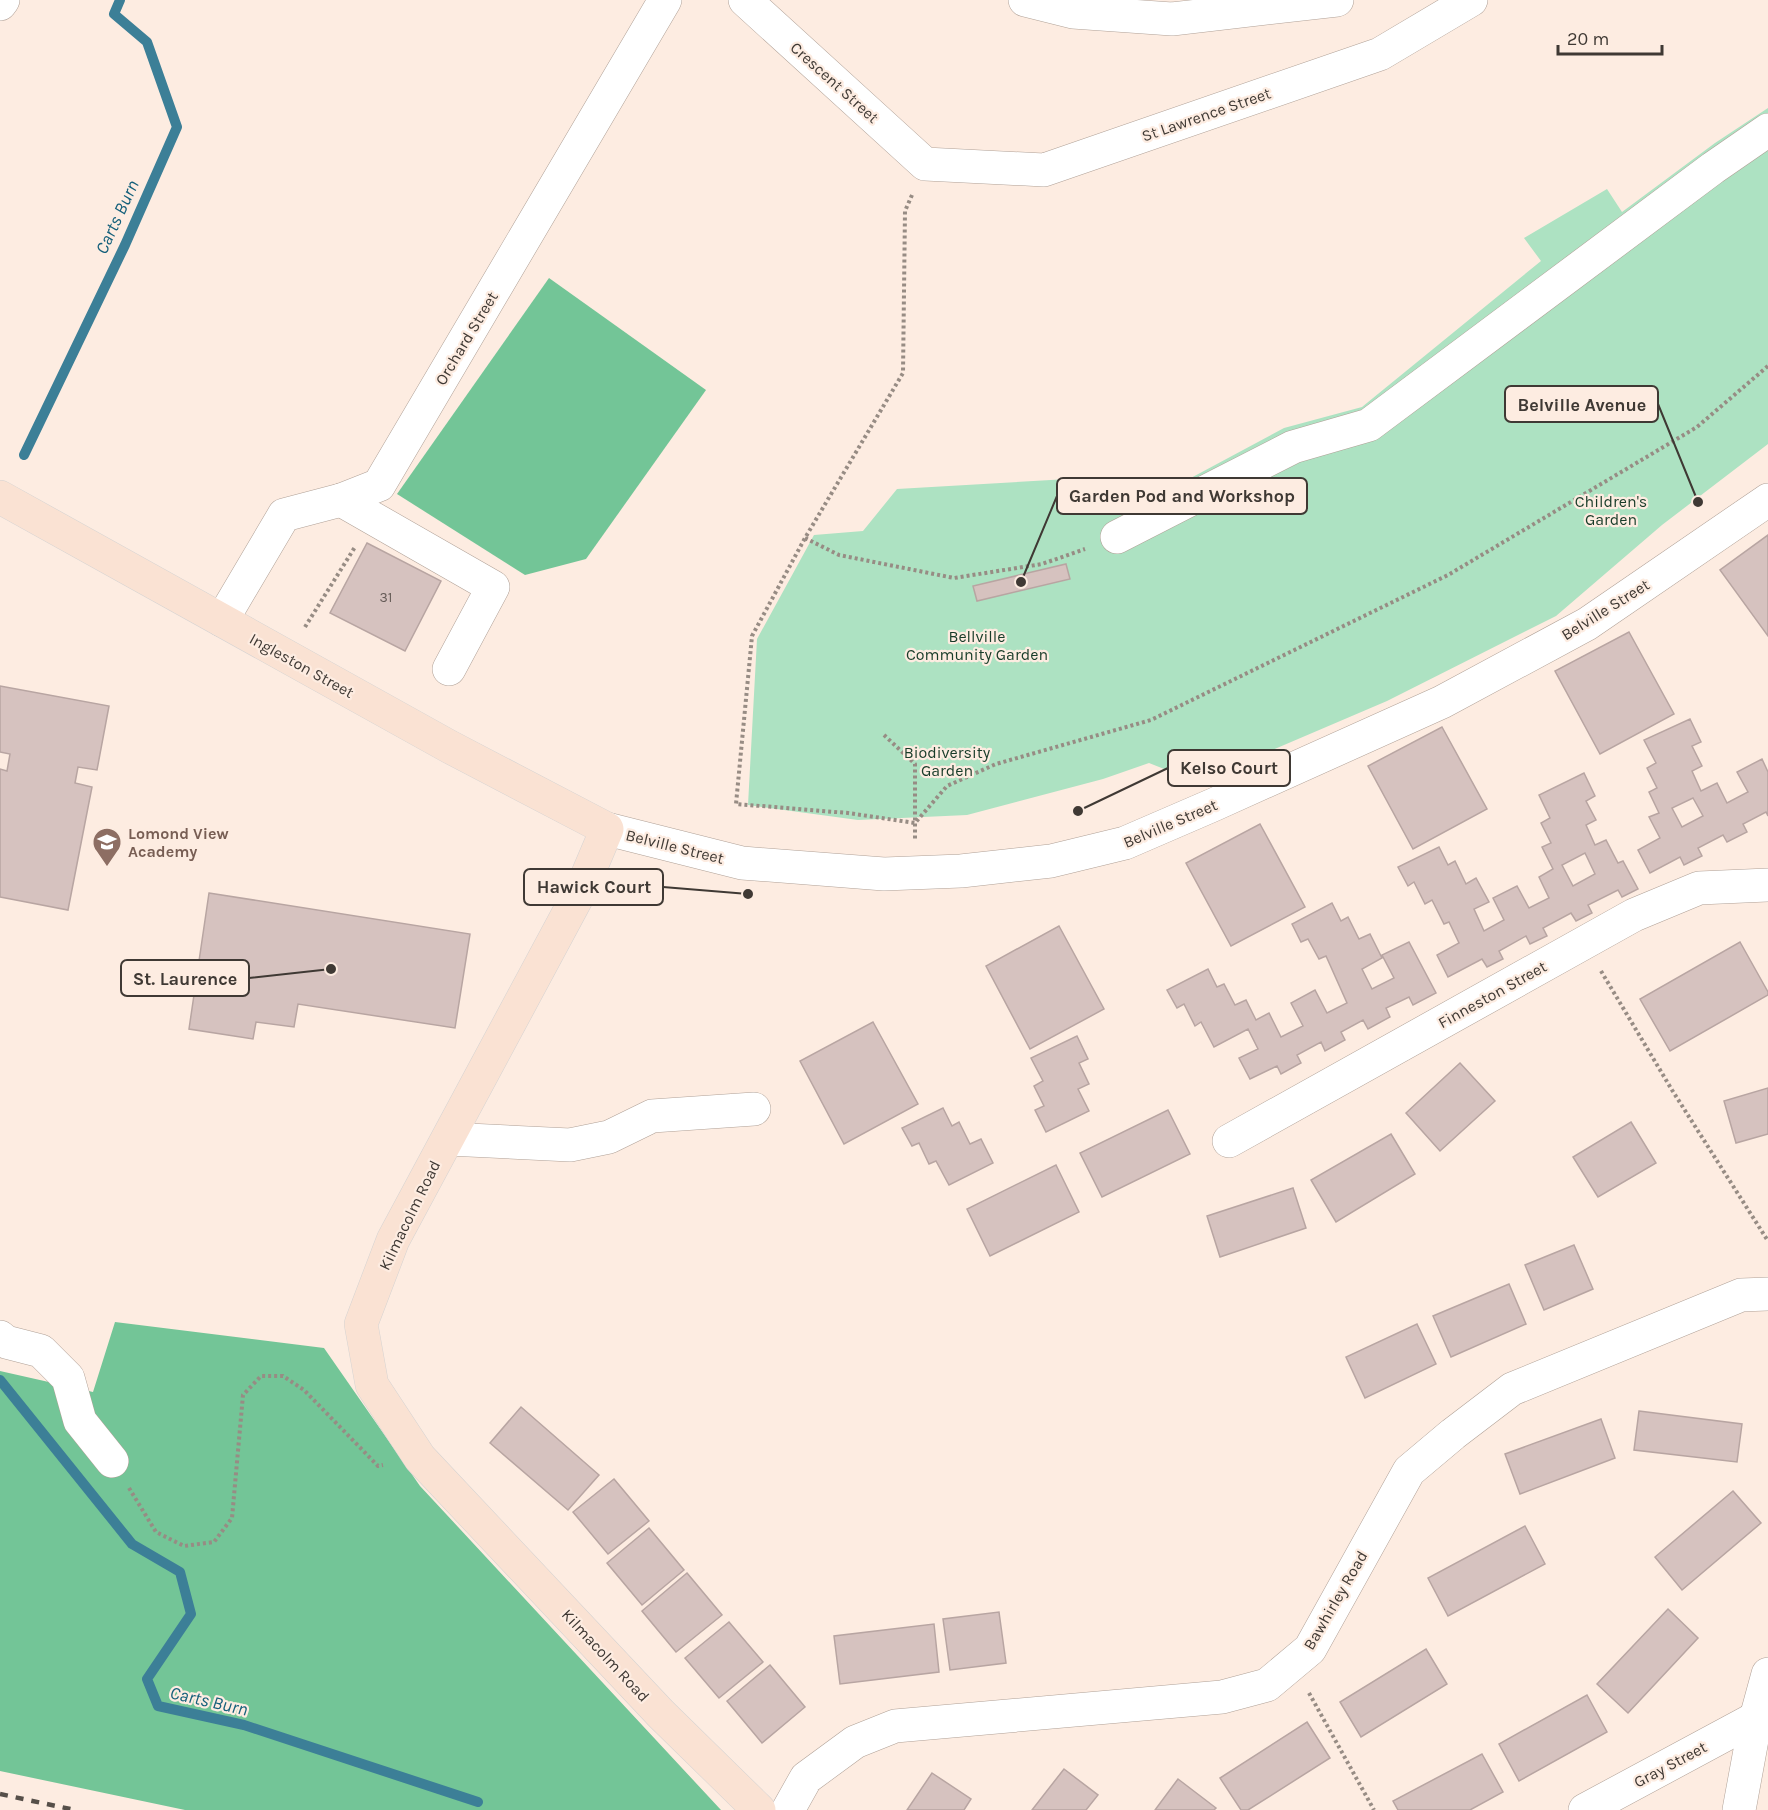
<svg xmlns="http://www.w3.org/2000/svg" width="1768" height="1810" viewBox="0 0 1768 1810" font-family="Karla,sans-serif">
  <style>
    .green { fill: #ade2c2 }
    .forest { fill: #73c597 }
    .lines { fill: none; stroke-linecap: round; stroke-linejoin: round }
    .stream { stroke: #3c7f97; stroke-width: 10 }
    .building { fill: #d6c2bf; stroke: #b8a5a2; stroke-width: 1.5; fill-rule: evenodd }
    .minor-casing { stroke: #b0a197; stroke-width: 34 }
    .major-casing { stroke: #d5d3d2; stroke-width: 34 }
    .path { stroke: #978c84; stroke-width: 4; stroke-dasharray: 3 3; stroke-linecap: butt }
    .minor { stroke: #fff; stroke-width: 33 }
    .major { stroke: #fae2d3; stroke-width: 33 }
    .rail { stroke: #564f49; stroke-width: 4.5; stroke-dasharray: 8 8; stroke-linecap: butt }
    .labels { text-anchor: middle; stroke-width: 4.5; stroke-linejoin: round; paint-order: stroke }
    .number-label { font-size: 14px; fill: #655b57 }
    .street-label { font-size: 16px; fill: #3f3934; stroke: #fdece1 }
    .park-label { font-size: 16px; fill: #183c29; stroke: #fdece1 }
    .education-label { font-size: 16px; font-weight: bold; fill: #785e54; stroke: #fdece1; text-anchor: start }
    .water-label { font-size: 18px; font-style: italic; fill: #15607b; stroke: #fdece1 }
    .leader { fill: none; stroke: #3f3934; stroke-width: 2 }
    .callout-dot { fill: #3f3934; stroke: #fdece1; stroke-width: 2 }
    .callout { fill: #fdece1; stroke: #3f3934; stroke-width: 2 }
    .callout-label { font-size: 18px; text-anchor: middle; font-weight: bold; fill: #3f3934 }
  </style>
  <rect width="100%" height="100%" fill="#fdece1"/>
  <polygon class="green" points="1768,108 1768,444 1662,525 1556,616 1387,701 1197,782 1149,763 1103,779 967,815 858,820 748,805 757,639 814,535 863,531 897,489 1103,477 1146,502 1284,428 1362,407 1541,261 1524,238 1607,189 1622,212 1715,143"/>
  <g class="forest">
    <polygon points="549,278 706,390 586,559 525,575 397,494"/>
    <polygon points="115,1322 324,1348 420,1486 721,1810 185,1810 0,1771 0,1371 93,1392"/>
  </g>
  <g class="lines">
    <g class="stream">
      <polyline points="24,455 125,245 177,127 147,42 114,14 120,0"/>
      <polyline points="0,1380 132,1544 180,1572 191,1614 147,1679 158,1706 244,1725 478,1802"/>
    </g>
  </g>
  <g class="building">
    <polygon points="1768,535 1768,636 1720,570"/>
    <polygon points="367,543 441,581 405,651 330,613"/>
    <polygon points="1066,564 1070,579 977,601 973,586"/>
    <polygon points="1629,632 1674,714 1600,754 1555,671"/>
    <polygon points="0,686 109,706 97,770 78,767 75,783 92,787 68,910 0,897 0,769 7,771 10,754 0,752"/>
    <path d="M1690 719 1701 742 1692 746 1702 766 1692 771 1701 791 1717 783 1727 803 1748 792 1737 772 1762 759 1768 772V816L1766 812 1743 824 1747 832 1727 842 1723 835 1698 848 1702 856 1684 865 1680 857 1650 873 1638 850 1660 838 1649 817 1659 813 1649 792 1657 788 1647 768 1656 763 1644 740ZM1693 798 1703 816 1682 827 1672 808Z"/>
    <polygon points="1442,727 1487,809 1413,849 1368,766"/>
    <path d="M1584 773 1595 796 1586 801 1596 820 1586 825 1595 845 1606 840 1618 863 1623 861 1638 889 1622 897 1618 890 1588 905 1592 913 1576 921 1571 913 1543 928 1547 936 1530 944 1526 936 1499 951 1503 959 1487 967 1482 959 1448 977 1437 955 1459 943 1449 922 1444 924 1432 900 1425 904 1414 882 1408 886 1398 867 1439 847 1448 865 1455 861 1466 884 1476 878 1489 902 1474 909 1484 931 1504 920 1493 898 1517 886 1529 908 1549 898 1539 877 1553 869 1542 847 1551 843 1541 823 1550 818 1539 795ZM1585 853 1595 874 1573 886 1562 865Z"/>
    <polygon points="1260,824 1305,907 1231,946 1186,863"/>
    <polygon points="209,893 470,934 455,1028 298,1004 294,1027 256,1022 253,1039 189,1029"/>
    <polygon points="1332,903 1341,921 1348,917 1359,939 1370,934 1382,958 1362,969 1372,989 1394,978 1382,955 1409,942 1436,993 1413,1005 1409,997 1386,1008 1390,1017 1368,1029 1363,1020 1341,1032 1345,1040 1325,1051 1321,1042 1297,1055 1301,1063 1281,1074 1277,1066 1250,1079 1239,1058 1258,1049 1248,1029 1214,1047 1201,1022 1195,1026 1184,1004 1177,1008 1167,990 1208,969 1217,987 1224,984 1235,1005 1246,1000 1256,1020 1269,1013 1281,1037 1303,1026 1291,1003 1315,990 1327,1013 1347,1003 1326,956 1319,959 1308,939 1301,942 1292,924"/>
    <polygon points="1059,926 1104,1009 1030,1049 986,966"/>
    <polygon points="1740,942 1768,992 1768,995 1670,1051 1640,999"/>
    <polygon points="873,1022 918,1104 844,1144 800,1061"/>
    <polygon points="1077,1036 1088,1059 1079,1063 1089,1084 1078,1089 1089,1111 1046,1132 1035,1110 1044,1106 1034,1086 1043,1081 1031,1058"/>
    <polygon points="1460,1063 1495,1101 1440,1151 1406,1113"/>
    <polygon points="1768,1088 1768,1134 1736,1143 1724,1101"/>
    <polygon points="943,1108 952,1126 959,1122 970,1144 981,1139 993,1163 949,1185 936,1161 929,1164 919,1143 912,1146 902,1128"/>
    <polygon points="1168,1110 1190,1154 1102,1197 1080,1153"/>
    <polygon points="1631,1122 1656,1163 1598,1197 1573,1157"/>
    <polygon points="1391,1134 1415,1174 1336,1222 1311,1180"/>
    <polygon points="1056,1165 1079,1212 990,1256 967,1209"/>
    <polygon points="1293,1188 1306,1228 1220,1257 1207,1216"/>
    <polygon points="1574,1245 1593,1289 1544,1310 1525,1265"/>
    <polygon points="1509,1284 1526,1324 1451,1357 1433,1316"/>
    <polygon points="1417,1324 1436,1364 1365,1398 1346,1357"/>
    <polygon points="521,1407 599,1475 568,1510 490,1443"/>
    <polygon points="1639,1411 1742,1424 1737,1462 1634,1450"/>
    <polygon points="1601,1419 1615,1458 1520,1494 1505,1454"/>
    <polygon points="614,1479 649,1521 608,1554 573,1512"/>
    <polygon points="1733,1491 1761,1523 1682,1590 1655,1557"/>
    <polygon points="1525,1526 1545,1564 1448,1616 1428,1578"/>
    <polygon points="649,1528 684,1570 642,1605 607,1563"/>
    <polygon points="687,1573 722,1615 676,1652 642,1611"/>
    <polygon points="1668,1609 1698,1638 1628,1713 1597,1684"/>
    <polygon points="999,1612 1006,1663 950,1670 943,1619"/>
    <polygon points="729,1622 763,1662 719,1698 685,1658"/>
    <polygon points="934,1624 939,1672 840,1684 834,1636"/>
    <polygon points="1426,1649 1447,1684 1361,1737 1340,1702"/>
    <polygon points="770,1665 805,1707 762,1743 727,1701"/>
    <polygon points="1587,1695 1607,1732 1519,1781 1499,1744"/>
    <polygon points="1307,1722 1330,1758 1248,1810 1241,1810 1220,1778"/>
    <polygon points="1482,1754 1503,1792 1470,1810 1398,1810 1393,1801"/>
    <polygon points="1064,1769 1098,1795 1086,1810 1032,1810"/>
    <polygon points="932,1773 971,1799 964,1810 907,1810"/>
    <polygon points="1178,1779 1216,1808 1214,1810 1155,1810"/>
  </g>
  <g class="lines">
    <g class="minor-casing">
      <g id="minor">
        <polyline points="745,0 925,164 1044,170 1380,54 1471,0"/>
        <polyline points="1025,0 1073,12 1172,19 1337,0"/>
        <polyline points="0,4 3,0"/>
        <polyline points="341,500 493,587 449,669"/>
        <polyline points="1117,537 1293,447 1369,425 1713,168 1768,130"/>
        <polyline points="222,620 284,515 341,500 379,485 665,0"/>
        <polyline points="607,829 742,863 884,874 961,871 1051,861 1125,843 1213,805 1442,702 1587,624 1768,500"/>
        <polyline points="448,1139 570,1145 609,1137 652,1116 754,1109"/>
        <polyline points="1229,1141 1634,915 1699,888 1768,885"/>
        <polyline points="0,1337 6,1342 41,1351 68,1378 80,1421 112,1461"/>
        <polyline points="788,1810 806,1778 855,1742 895,1726 1222,1697 1267,1685 1310,1649 1409,1471 1453,1434 1512,1389 1741,1295 1768,1294"/>
        <polyline points="1585,1810 1756,1718"/>
        <polyline points="1739,1810 1756,1718 1768,1674"/>
      </g>
    </g>
    <g class="major-casing">
      <polyline id="major" points="0,497 450,747 607,829 582,888 393,1240 361,1324 372,1385 420,1458 661,1714 759,1810"/>
    </g>
    <g class="path">
      <polyline points="912,195 905,211 903,373 805,538 752,636 736,804 848,813 915,823 947,786 996,764 1151,720 1448,575 1697,427 1768,366"/>
      <polyline points="805,538 839,555 954,578 1042,564 1085,549"/>
      <polyline points="305,627 355,547"/>
      <polyline points="884,735 915,764 915,841"/>
      <polyline points="1601,971 1672,1090 1768,1241"/>
      <polyline points="129,1488 156,1532 184,1546 214,1542 232,1518 243,1395 261,1376 283,1376 304,1390 378,1466 383,1465"/>
      <polyline points="1309,1693 1374,1810"/>
    </g>
    <use href="#minor" class="minor"/>
    <use href="#major" class="major"/>
    <polyline class="rail" points="0,1794 75,1810"/>
  </g>
  <defs>
    <g id="school-pin" transform="scale(1.5)"><path d="M0 17L-7.5 6A9.5 9.5 0 1 1 7.5 6Z" fill="#8d6e63" stroke="#fdece1"/><path d="M0-5L7-2L0 1L-7-2ZM-4 1L0 2.5L4 1V4Q0 6-4 4Z" fill="#fff"/></g>
  </defs>
  <g fill-rule="evenodd">
    <use href="#school-pin" x="107" y="842"/>
  </g>
  <g class="labels">
    <g class="number-label">
      <text x="386" y="602">31</text>
    </g>
    <g class="street-label">
      <text transform="translate(835 82) rotate(42)" y="6">Crescent Street</text>
      <text transform="translate(1206 114) rotate(-19)" y="6">St Lawrence Street</text>
      <text transform="translate(466 338) rotate(-59)" y="6">Orchard Street</text>
      <text transform="translate(1605 609) rotate(-32)" y="6">Belville Street</text>
      <text transform="translate(302 665) rotate(29)" y="6">Ingleston Street</text>
      <text transform="translate(1170 823) rotate(-23)" y="6">Belville Street</text>
      <text transform="translate(675 846) rotate(14)" y="6">Belville Street</text>
      <text transform="translate(1492 994) rotate(-29)" y="6">Finneston Street</text>
      <text transform="translate(409 1215) rotate(-64)" y="6">Kilmacolm Road</text>
      <text transform="translate(1335 1600) rotate(-60)" y="6">Bawhirley Road</text>
      <text transform="translate(606 1655) rotate(47)" y="6">Kilmacolm Road</text>
      <text transform="translate(1670 1764) rotate(-28)" y="6">Gray Street</text>
    </g>
    <g class="park-label">
      <text x="1611" y="507">Children's<tspan x="1611" dy="18">Garden</tspan></text>
      <text x="977" y="642">Bellville<tspan x="977" dy="18">Community Garden</tspan></text>
      <text x="947" y="758">Biodiversity<tspan x="947" dy="18">Garden</tspan></text>
    </g>
    <g class="education-label">
      <text x="128" y="839">Lomond View<tspan x="128" dy="18">Academy</tspan></text>
    </g>
    <g class="water-label">
      <text transform="translate(117 217) rotate(-65)" y="6">Carts Burn</text>
      <text transform="translate(209 1701) rotate(13)" y="6">Carts Burn</text>
    </g>
  </g>
  <path class="leader" d="M1698 502L1658 404M1021 582L1057 496M1078 811L1168 768M748 894L663 887M331 969L249 978"/>
  <g class="callout-dot">
    <circle cx="1698" cy="502" r="6"/>
    <circle cx="1021" cy="582" r="6"/>
    <circle cx="1078" cy="811" r="6"/>
    <circle cx="748" cy="894" r="6"/>
    <circle cx="331" cy="969" r="6"/>
  </g>
  <g class="callout">
    <rect x="1505" y="386" width="153" height="36" rx="6"/>
    <rect x="1057" y="478" width="250" height="36" rx="6"/>
    <rect x="1168" y="750" width="122" height="36" rx="6"/>
    <rect x="524" y="869" width="139" height="36" rx="6"/>
    <rect x="121" y="960" width="128" height="36" rx="6"/>
  </g>
  <g class="callout-label">
    <text x="1582" y="411">Belville Avenue</text>
    <text x="1182" y="502">Garden Pod and Workshop</text>
    <text x="1229" y="774">Kelso Court</text>
    <text x="594" y="893">Hawick Court</text>
    <text x="185" y="985">St. Laurence</text>
  </g>
  <path d="M1558 45v9h104v-9" fill="none" stroke="#3f3934" stroke-width="3"/>
  <text x="1567" y="45" font-size="18" fill="#3f3934" stroke="#fdece1" stroke-width="4.5" paint-order="stroke">20 m</text>
</svg>
